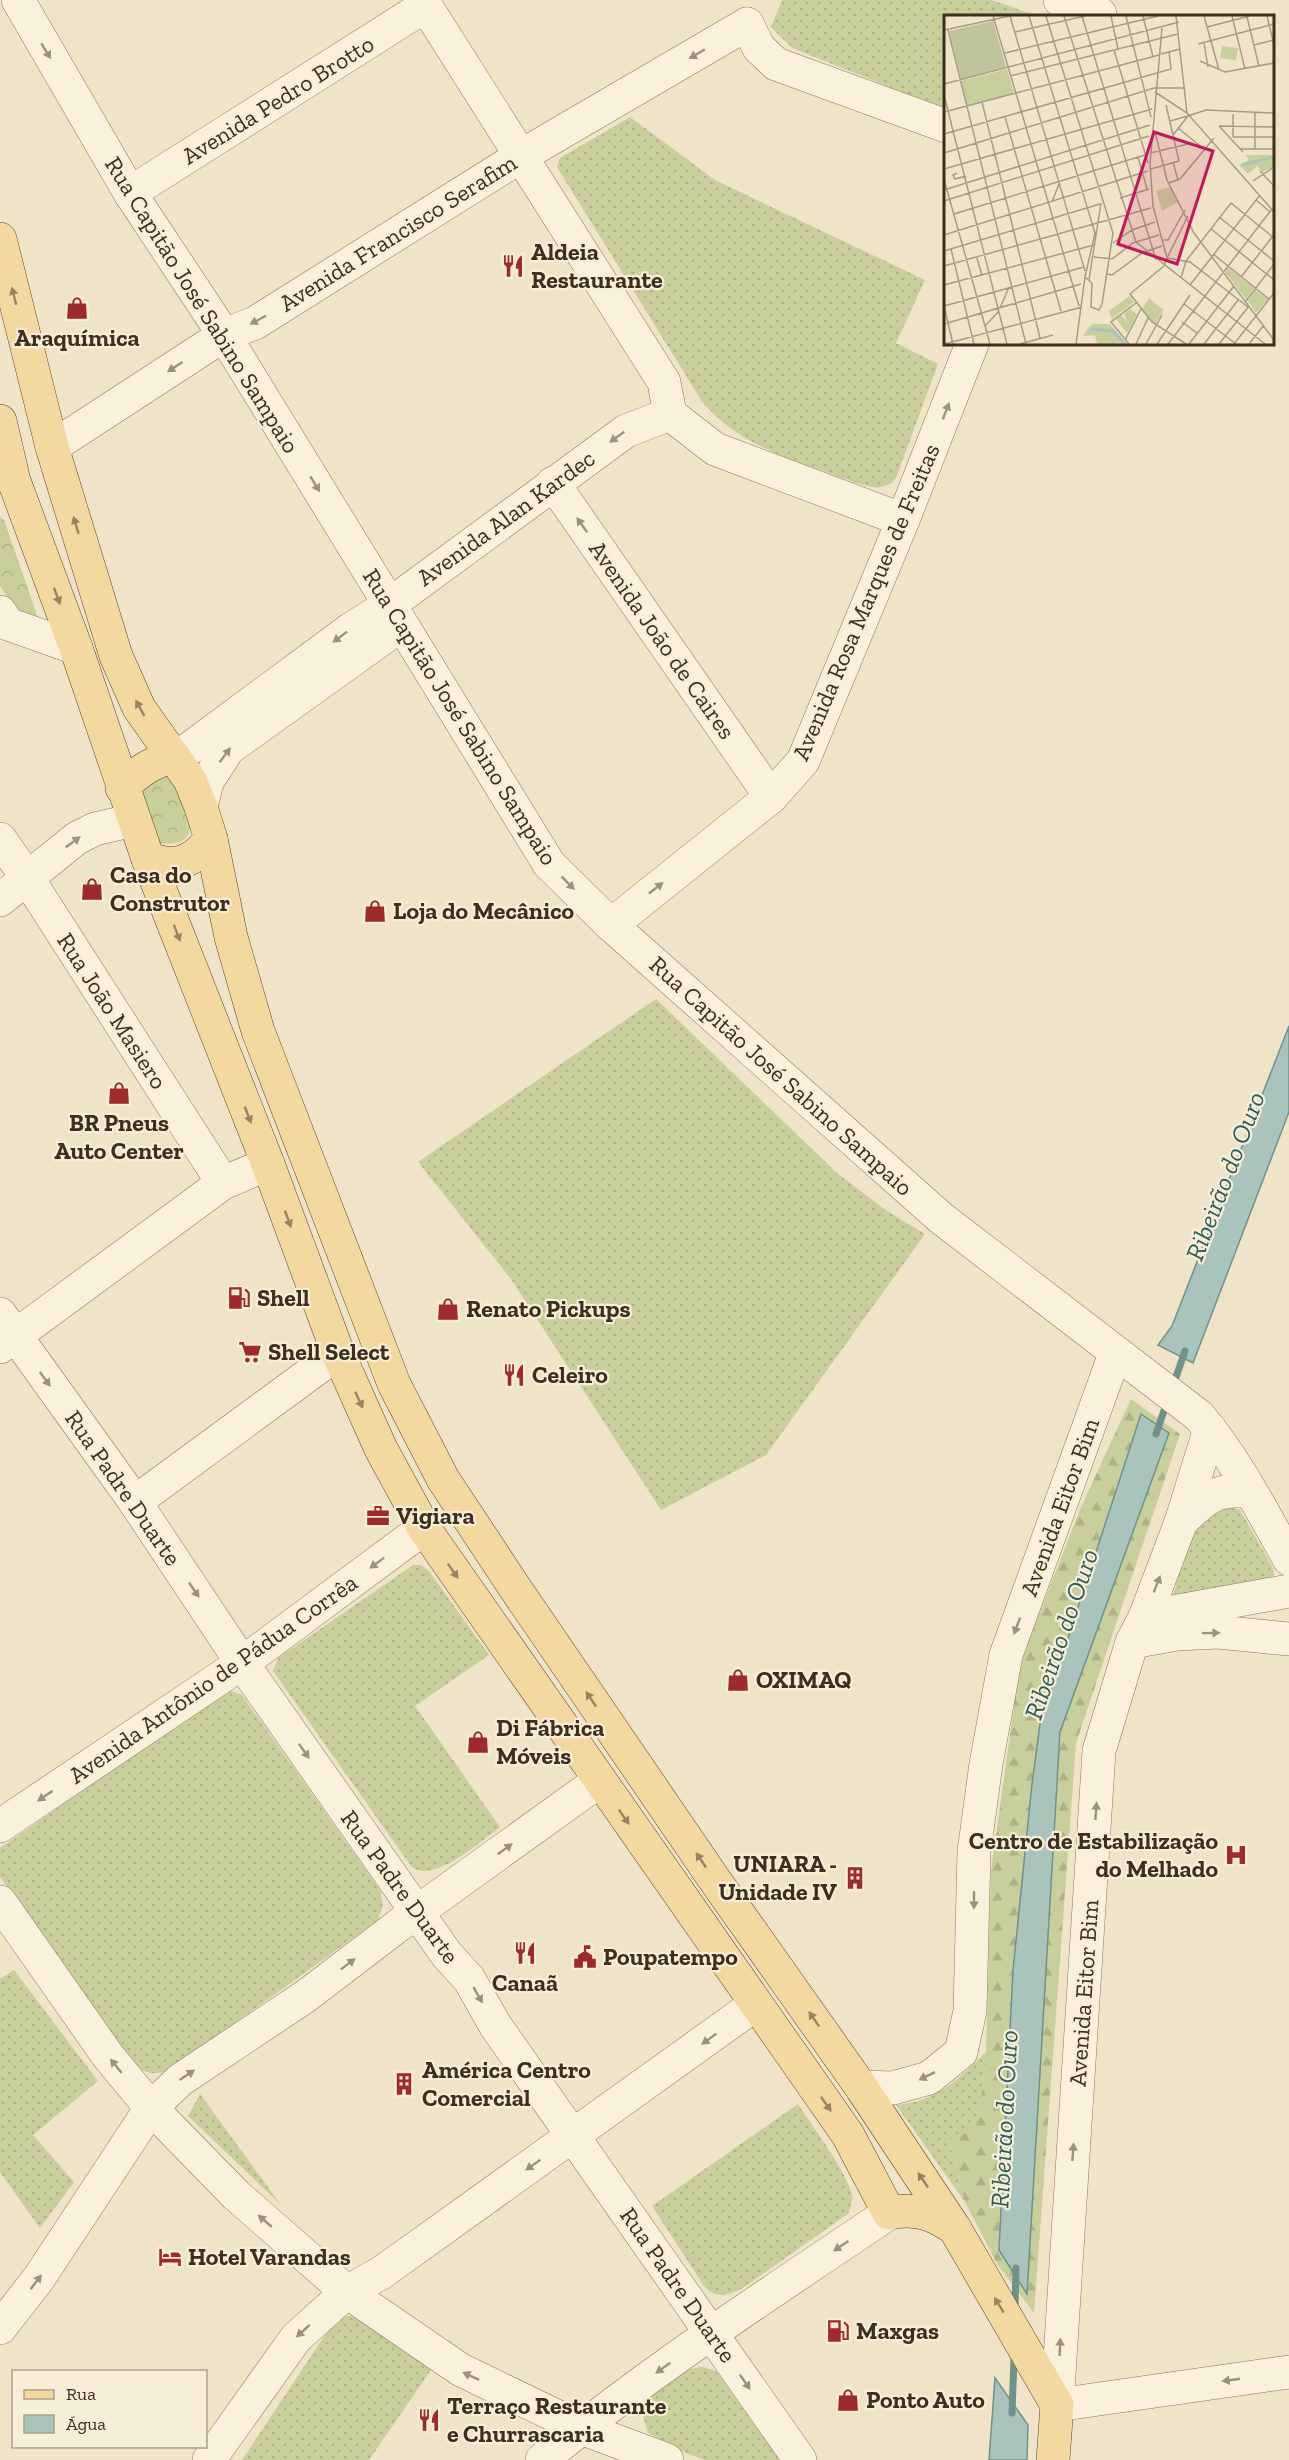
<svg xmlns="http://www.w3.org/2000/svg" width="1289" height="2460" viewBox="0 0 1289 2460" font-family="'Zilla Slab',serif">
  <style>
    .grass { fill: url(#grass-dots) }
    .forest { fill: url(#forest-firs) }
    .park { fill: url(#park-crowns) }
    .water { fill: #a9c4bc; stroke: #6f938a; stroke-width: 1.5 }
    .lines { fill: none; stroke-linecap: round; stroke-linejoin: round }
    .stream { stroke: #6f938a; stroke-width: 7 }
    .minor-casing { stroke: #8d765c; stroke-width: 34 }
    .major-casing { stroke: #5b4430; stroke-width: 34 }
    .minor { stroke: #faf1dc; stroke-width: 33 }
    .major { stroke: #f3d9a0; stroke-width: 33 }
    .oneway { fill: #9c907e }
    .oneway2 { fill: #988460 }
    .labels { text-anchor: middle; stroke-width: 4.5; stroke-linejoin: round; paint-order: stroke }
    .street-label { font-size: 24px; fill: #3d2e20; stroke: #f7eed8 }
    .poi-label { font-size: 24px; font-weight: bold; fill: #3d2e20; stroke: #f7eed8; text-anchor: start }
    .water-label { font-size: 26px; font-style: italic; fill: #2f5d5a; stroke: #f7eed8 }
    .inset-river { fill: none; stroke: #a9c4bc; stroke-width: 3 }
    .inset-road { fill: none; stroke: #a89b85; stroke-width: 1.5 }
    .view { fill: #c2185b; fill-opacity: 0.15; stroke: #c2185b; stroke-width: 3 }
    .inset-edge { fill: none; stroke: #3d2e20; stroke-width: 3 }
  </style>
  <defs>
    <pattern id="grass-dots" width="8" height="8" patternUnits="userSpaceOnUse" patternTransform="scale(1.5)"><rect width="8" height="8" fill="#c9cf9b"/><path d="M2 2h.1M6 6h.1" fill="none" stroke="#aeb285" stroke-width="1.8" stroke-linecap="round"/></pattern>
    <pattern id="forest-firs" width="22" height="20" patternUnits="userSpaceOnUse" patternTransform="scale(1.5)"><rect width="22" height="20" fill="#c9cf9b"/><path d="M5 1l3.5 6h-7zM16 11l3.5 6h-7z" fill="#aeb285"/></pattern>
    <pattern id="park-crowns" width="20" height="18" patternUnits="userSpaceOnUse" patternTransform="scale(1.5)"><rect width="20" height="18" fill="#c9cf9b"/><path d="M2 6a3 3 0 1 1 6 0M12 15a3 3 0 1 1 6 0" fill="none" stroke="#aeb285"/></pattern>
  </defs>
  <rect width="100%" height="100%" fill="#f0e4c8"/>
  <g class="grass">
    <polygon points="782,0 992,0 1037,16 946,16 945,109 792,48 771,27"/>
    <path d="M630 117 715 180 925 280 896 343 938 364 896 478C885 490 876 488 862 485 805 464 740 449 701 400L557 167 560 158Z"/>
    <polygon points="656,999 837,1173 884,1209 925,1234 766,1455 661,1510 511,1279 418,1162"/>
    <polygon points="1225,1506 1240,1510 1273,1568 1274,1575 1267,1581 1173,1596 1192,1526"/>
    <path d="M413 1565H421L429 1571 489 1655 415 1706 500 1827C481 1841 431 1886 411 1866L273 1671 278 1658Z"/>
    <path d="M226 1691H231L242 1695 380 1890 383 1906 378 1920 173 2068C159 2076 145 2074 133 2065L0 1877V1848Z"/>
    <polygon points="14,1970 98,2081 33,2135 74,2182 40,2228 0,2172 0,1979"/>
    <path d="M986 2052 982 2092 974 2129 949 2140 965 2202 896 2105C938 2101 957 2080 986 2052Z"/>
    <polygon points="200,2094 281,2205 188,2116"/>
    <path d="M798 2104C813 2128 845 2168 852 2195 853 2201 851 2207 849 2213L743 2288C726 2296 714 2300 702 2283L652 2206Z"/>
    <polygon points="344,2315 355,2317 431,2370 369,2460 242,2460 323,2338 337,2320"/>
    <polygon points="702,2367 716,2371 780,2460 705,2460 686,2453 648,2433 642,2413 645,2400 689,2369"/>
  </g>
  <polygon class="forest" points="1131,1399 1180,1434 1076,1743 1034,2313 997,2264 965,2202 949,2140 974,2129 982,2092 986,2052 991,1871 1020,1663 1081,1507"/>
  <g class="park">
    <polygon points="0,517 4,520 38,618 20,616 0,586"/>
    <path d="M165 775 177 780C188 807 209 850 157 843L139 792Z"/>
  </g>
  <g class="water">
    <polygon points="1289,1026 1289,1112 1193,1363 1158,1345 1172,1326"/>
    <polygon points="1141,1414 1169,1433 1060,1732 1027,2294 999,2250 1013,1970 1032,1784 1040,1724"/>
    <polygon points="995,2378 1028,2425 1027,2460 989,2460"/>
  </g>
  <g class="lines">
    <g class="stream">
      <polyline points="1173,1386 1185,1351"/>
      <polyline points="1156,1434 1167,1402"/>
      <polyline points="1015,2308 1016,2268"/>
      <polyline points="1012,2413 1014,2358"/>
    </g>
    <g class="minor-casing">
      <g id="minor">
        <path d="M18 0 130 193 224 335 549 864 611 925 941 1218 1199 1416C1235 1458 1262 1511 1289 1559"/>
        <polyline points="422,0 664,382 670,414"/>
        <polyline points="1060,0 1100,14"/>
        <polyline points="747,24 759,48 776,64 946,126"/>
        <polyline points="130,193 425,6"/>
        <polyline points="670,414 715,449 903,520"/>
        <polyline points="52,447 224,335 255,323 521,156 747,24"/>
        <polyline points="553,483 771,797"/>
        <polyline points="0,612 8,624 76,648"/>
        <polyline points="172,757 189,749 351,629 389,605 626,431 670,414"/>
        <polyline points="201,807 207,782 228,749 401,625"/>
        <polyline points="0,839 28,879 223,1183"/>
        <polyline points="0,900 77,838 95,829 134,820"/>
        <polyline points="611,925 771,797 803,761 903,520 972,344"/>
        <polyline points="0,1314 135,1502 242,1663 447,1955 469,1979 495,2025 800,2460"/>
        <polyline points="0,1347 223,1183 268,1164"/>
        <polyline points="1210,1429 1181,1522 1145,1617 1132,1642 1099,1751 1057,2405 1289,2372"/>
        <polyline points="135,1502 338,1353"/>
        <path d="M1181 1522C1204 1499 1216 1487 1250 1492"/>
        <polyline points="1145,1617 1289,1591"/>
        <polyline points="1132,1642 1177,1634 1218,1632 1289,1639"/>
        <polyline points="0,1826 242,1663 424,1528"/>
        <polyline points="0,1902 108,2056 151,2108 236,2195 347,2292 461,2370 581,2428 667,2460"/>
        <polyline points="861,2087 893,2088 929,2078 961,2052 970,2011 974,1852 986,1764 1006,1655 1115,1354"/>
        <polyline points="0,2328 39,2278 151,2108 180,2080 306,1996 399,1925 599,1781"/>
        <polyline points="209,2460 296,2338 347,2292 381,2273 756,2004"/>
        <path d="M542 2460C651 2370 772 2292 889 2213"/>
      </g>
    </g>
    <g class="major-casing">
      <g id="major">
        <polyline points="0,239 52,447 116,656 139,708 190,780 201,807 211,839 231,937 258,1031 394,1384 443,1479 513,1585 714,1879 861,2087 955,2229 1057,2405 1053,2460"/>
        <path d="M0 421 14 481 76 648 148 859 268 1164 338 1353 381 1449 424 1528 848 2135 889 2213C915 2207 934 2214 955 2229"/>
        <path d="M122 788C137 772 151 763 172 757"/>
        <path d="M148 859C177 868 192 863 211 839"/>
      </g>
    </g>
    <use href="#minor" class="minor"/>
    <use href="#major" class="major"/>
  </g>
  <defs><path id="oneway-solid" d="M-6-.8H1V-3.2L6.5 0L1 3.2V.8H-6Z" transform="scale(1.5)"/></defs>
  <g class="oneway">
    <use href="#oneway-solid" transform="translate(46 51) rotate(59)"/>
    <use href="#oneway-solid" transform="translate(697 54) rotate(150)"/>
    <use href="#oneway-solid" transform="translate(258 320) rotate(152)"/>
    <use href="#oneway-solid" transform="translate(175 367) rotate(147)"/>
    <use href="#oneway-solid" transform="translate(946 411) rotate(-69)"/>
    <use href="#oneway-solid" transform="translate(617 437) rotate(144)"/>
    <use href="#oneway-solid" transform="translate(315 484) rotate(59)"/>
    <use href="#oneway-solid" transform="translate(582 525) rotate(-125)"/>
    <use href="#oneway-solid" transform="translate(340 637) rotate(143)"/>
    <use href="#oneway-solid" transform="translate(225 755) rotate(-53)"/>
    <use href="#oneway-solid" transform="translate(73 842) rotate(-36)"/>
    <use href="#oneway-solid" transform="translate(568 883) rotate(45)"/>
    <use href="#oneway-solid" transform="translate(656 888) rotate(-38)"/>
    <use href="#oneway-solid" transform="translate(45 1379) rotate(54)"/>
    <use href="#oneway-solid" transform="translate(377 1563) rotate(143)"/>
    <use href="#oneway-solid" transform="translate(1157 1584) rotate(-69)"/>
    <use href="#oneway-solid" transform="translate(194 1590) rotate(56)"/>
    <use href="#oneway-solid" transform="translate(1017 1626) rotate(110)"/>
    <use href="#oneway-solid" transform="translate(1211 1633) rotate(-1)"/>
    <use href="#oneway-solid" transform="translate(304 1751) rotate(55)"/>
    <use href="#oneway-solid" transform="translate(45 1796) rotate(146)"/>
    <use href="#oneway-solid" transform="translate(1096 1811) rotate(-86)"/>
    <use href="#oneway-solid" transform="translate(505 1849) rotate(-36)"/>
    <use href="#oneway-solid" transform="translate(974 1900) rotate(90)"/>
    <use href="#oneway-solid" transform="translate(348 1964) rotate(-37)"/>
    <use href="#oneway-solid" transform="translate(478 1995) rotate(60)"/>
    <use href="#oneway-solid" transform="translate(709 2039) rotate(144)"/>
    <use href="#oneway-solid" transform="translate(116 2066) rotate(-129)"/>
    <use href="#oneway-solid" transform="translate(187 2075) rotate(-34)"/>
    <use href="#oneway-solid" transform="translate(927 2076) rotate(154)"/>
    <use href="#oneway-solid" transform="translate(1073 2152) rotate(-86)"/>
    <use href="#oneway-solid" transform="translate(533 2165) rotate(145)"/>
    <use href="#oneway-solid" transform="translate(265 2221) rotate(-139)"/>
    <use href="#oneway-solid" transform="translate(841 2246) rotate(146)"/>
    <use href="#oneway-solid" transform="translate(36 2282) rotate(-53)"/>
    <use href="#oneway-solid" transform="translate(303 2331) rotate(138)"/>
    <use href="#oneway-solid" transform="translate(1060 2347) rotate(-87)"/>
    <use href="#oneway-solid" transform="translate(663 2368) rotate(144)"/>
    <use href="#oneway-solid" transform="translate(471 2376) rotate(-155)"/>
    <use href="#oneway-solid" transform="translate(1231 2380) rotate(172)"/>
    <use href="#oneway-solid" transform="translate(745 2382) rotate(55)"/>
  </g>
  <g class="oneway2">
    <use href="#oneway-solid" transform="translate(14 296) rotate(-104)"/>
    <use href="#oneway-solid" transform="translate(76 525) rotate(-107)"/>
    <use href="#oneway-solid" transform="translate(57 596) rotate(70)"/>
    <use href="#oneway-solid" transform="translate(140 708) rotate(-119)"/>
    <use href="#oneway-solid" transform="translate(177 933) rotate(69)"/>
    <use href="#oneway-solid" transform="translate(248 1115) rotate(69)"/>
    <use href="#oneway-solid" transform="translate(288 1219) rotate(70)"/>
    <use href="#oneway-solid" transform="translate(359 1400) rotate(65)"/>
    <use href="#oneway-solid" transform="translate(453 1571) rotate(55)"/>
    <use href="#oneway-solid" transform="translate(591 1699) rotate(-124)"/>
    <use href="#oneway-solid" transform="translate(624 1817) rotate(55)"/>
    <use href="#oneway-solid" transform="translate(701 1860) rotate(-124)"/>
    <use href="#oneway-solid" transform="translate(814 2019) rotate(-125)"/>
    <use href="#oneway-solid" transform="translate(826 2104) rotate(55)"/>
    <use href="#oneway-solid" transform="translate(923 2180) rotate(-124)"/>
    <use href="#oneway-solid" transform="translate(999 2305) rotate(-121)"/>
  </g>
  <defs>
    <g id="restaurant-bare" transform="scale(1.8)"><path d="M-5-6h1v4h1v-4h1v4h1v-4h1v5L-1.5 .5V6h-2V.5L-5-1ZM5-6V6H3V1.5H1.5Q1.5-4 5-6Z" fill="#9e2a2b" stroke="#f7eed8" stroke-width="2.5" paint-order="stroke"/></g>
    <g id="shop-bare" transform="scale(1.8)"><path d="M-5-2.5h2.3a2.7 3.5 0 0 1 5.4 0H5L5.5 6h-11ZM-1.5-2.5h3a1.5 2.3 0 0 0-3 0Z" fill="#9e2a2b" stroke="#f7eed8" stroke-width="2.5" paint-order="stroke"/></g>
    <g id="fuel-bare" transform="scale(1.8)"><path d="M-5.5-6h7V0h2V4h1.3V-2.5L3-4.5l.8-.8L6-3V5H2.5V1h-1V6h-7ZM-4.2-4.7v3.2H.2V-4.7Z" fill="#9e2a2b" stroke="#f7eed8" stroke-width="2.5" paint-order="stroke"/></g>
    <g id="supermarket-bare" transform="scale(1.8)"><path d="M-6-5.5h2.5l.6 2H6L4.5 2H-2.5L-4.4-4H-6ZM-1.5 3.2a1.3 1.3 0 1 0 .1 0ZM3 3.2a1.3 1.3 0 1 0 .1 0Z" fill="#9e2a2b" stroke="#f7eed8" stroke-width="2.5" paint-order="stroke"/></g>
    <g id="office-bare" transform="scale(1.8)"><path d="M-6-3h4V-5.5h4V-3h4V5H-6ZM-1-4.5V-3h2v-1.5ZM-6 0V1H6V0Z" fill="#9e2a2b" stroke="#f7eed8" stroke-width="2.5" paint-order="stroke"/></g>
    <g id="hospital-bare" transform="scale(1.8)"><path d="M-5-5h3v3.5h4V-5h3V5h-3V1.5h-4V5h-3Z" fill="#9e2a2b" stroke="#f7eed8" stroke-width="2.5" paint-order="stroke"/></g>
    <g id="building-bare" transform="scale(1.8)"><path d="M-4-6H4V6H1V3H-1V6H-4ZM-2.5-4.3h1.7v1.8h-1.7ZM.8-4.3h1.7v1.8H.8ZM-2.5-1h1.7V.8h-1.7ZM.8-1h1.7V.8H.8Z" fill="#9e2a2b" stroke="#f7eed8" stroke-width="2.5" paint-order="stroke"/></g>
    <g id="civic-bare" transform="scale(1.8)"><path d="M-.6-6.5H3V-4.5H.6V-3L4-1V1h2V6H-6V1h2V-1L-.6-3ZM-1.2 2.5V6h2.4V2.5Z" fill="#9e2a2b" stroke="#f7eed8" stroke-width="2.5" paint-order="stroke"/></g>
    <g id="hotel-bare" transform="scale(1.8)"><path d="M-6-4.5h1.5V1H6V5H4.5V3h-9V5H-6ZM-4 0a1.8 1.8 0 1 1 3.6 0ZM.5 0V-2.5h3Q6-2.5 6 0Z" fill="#9e2a2b" stroke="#f7eed8" stroke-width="2.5" paint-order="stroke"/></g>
  </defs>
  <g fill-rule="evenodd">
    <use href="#restaurant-bare" x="513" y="266"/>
    <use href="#shop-bare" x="77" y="308"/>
    <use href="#shop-bare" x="92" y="889"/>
    <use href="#shop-bare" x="375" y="911"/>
    <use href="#shop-bare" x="119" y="1093"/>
    <use href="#fuel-bare" x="239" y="1298"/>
    <use href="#shop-bare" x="448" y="1309"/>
    <use href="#supermarket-bare" x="250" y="1352"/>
    <use href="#restaurant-bare" x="514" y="1375"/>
    <use href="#office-bare" x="378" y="1516"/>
    <use href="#shop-bare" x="738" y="1680"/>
    <use href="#shop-bare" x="478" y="1742"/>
    <use href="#hospital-bare" x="1236" y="1855"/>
    <use href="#building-bare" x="855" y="1878"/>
    <use href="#restaurant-bare" x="525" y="1953"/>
    <use href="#civic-bare" x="585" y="1957"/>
    <use href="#building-bare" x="404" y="2084"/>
    <use href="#hotel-bare" x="170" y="2257"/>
    <use href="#fuel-bare" x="838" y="2331"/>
    <use href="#shop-bare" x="848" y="2400"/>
    <use href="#restaurant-bare" x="429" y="2420"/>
  </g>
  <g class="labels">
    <g class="street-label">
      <text transform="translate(278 100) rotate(-32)" y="8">Avenida Pedro Brotto</text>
      <text transform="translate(398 233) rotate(-32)" y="8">Avenida Francisco Serafim</text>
      <text transform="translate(202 305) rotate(58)" y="8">Rua Capitão José Sabino Sampaio</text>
      <text transform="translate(506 518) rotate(-36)" y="8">Avenida Alan Kardec</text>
      <text transform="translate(866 602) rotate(-67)" y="8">Avenida Rosa Marques de Freitas</text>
      <text transform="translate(662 640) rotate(55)" y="8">Avenida João de Caires</text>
      <text transform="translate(460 717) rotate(58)" y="8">Rua Capitão José Sabino Sampaio</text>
      <text transform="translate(112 1011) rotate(57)" y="8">Rua João Masiero</text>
      <text transform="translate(781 1076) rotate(42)" y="8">Rua Capitão José Sabino Sampaio</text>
      <text transform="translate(123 1488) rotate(55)" y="8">Rua Padre Duarte</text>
      <text transform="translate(1060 1507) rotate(-70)" y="8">Avenida Eitor Bim</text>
      <text transform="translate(213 1679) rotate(-35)" y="8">Avenida Antônio de Pádua Corrêa</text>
      <text transform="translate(400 1887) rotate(54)" y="8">Rua Padre Duarte</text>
      <text transform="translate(1084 1993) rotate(-86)" y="8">Avenida Eitor Bim</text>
      <text transform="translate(678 2285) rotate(55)" y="8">Rua Padre Duarte</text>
    </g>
    <g class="poi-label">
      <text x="531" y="260">Aldeia<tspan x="531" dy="28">Restaurante</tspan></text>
      <text x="77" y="346" text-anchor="middle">Araquímica</text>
      <text x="110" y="883">Casa do<tspan x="110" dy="28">Construtor</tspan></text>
      <text x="393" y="919">Loja do Mecânico</text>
      <text x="119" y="1131" text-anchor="middle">BR Pneus<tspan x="119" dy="28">Auto Center</tspan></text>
      <text x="257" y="1306">Shell</text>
      <text x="466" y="1317">Renato Pickups</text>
      <text x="268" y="1360">Shell Select</text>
      <text x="532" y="1383">Celeiro</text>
      <text x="396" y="1524">Vigiara</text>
      <text x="756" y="1688">OXIMAQ</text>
      <text x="496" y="1736">Di Fábrica<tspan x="496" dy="28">Móveis</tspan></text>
      <text x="1218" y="1849" text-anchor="end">Centro de Estabilização<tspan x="1218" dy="28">do Melhado</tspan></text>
      <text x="837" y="1872" text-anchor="end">UNIARA -<tspan x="837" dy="28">Unidade IV</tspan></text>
      <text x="603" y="1965">Poupatempo</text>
      <text x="525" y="1991" text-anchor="middle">Canaã</text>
      <text x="422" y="2078">América Centro<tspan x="422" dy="28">Comercial</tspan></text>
      <text x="188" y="2265">Hotel Varandas</text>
      <text x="856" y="2339">Maxgas</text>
      <text x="866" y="2408">Ponto Auto</text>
      <text x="447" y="2414">Terraço Restaurante<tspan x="447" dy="28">e Churrascaria</tspan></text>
    </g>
    <g class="water-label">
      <text transform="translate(1225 1176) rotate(-69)" y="9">Ribeirão do Ouro</text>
      <text transform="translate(1061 1634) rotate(-71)" y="9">Ribeirão do Ouro</text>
      <text transform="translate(1004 2119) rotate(-87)" y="9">Ribeirão do Ouro</text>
    </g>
  </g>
  <g transform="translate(944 15)">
    <rect width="330" height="330" fill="#f0e4c8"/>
    <path d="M301 140H330V152L318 157 313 151 304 159 295 150 305 145ZM226 172 234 187 218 196 212 176ZM185 281 190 287 168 304 165 296ZM205 283 220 295 211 309 198 294ZM186 294 193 299 183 318 172 304 177 300 183 307 180 299ZM144 313 165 317 175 329H153L151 320 139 321Z" fill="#c9cf9b"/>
    <path d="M149 309H166L183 329H175L165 317 144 313Z" fill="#c9cf9b"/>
    <path d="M49 6 62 52 17 64 5 16Z" fill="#bfc49a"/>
    <path d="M283 252 310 273 302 284 281 257ZM311 275 324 284 312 298 304 286Z" fill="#c9cf9b"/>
    <path d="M278 31 294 33 292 45 276 43ZM63 54 70 78 23 90 17 66Z" fill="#c9cf9b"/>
    <path class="inset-river" d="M298 150 330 142M147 314 169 316 181 329"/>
    <path class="inset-road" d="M49 1 135 291M66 1 141 256M85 1 151 218 141 262M102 1 169 218 158 289M120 1 192 227 321 329M138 1 212 245M167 1 174 34M182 1 207 102M199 1 209 42M232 1 243 98 330 197M260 1 275 55M288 1 301 54M323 1 330 30M303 2 315 51M263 12 306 1M218 13 206 149 209 191 223 243 220 251M0 15 66 1M4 15 82 329M71 17 141 1M260 28 264 52M254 29 330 9M310 30 330 25M170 35 204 148M61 38 214 1M217 39 236 34M256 46 281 57 330 48M66 61 234 19M0 69 235 7M211 77 243 98M0 80 63 329M38 87 96 323M222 90 235 146M0 97 215 40M289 99V122M61 102 117 296M226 106 244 101M275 111 330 112M275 111 299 137M234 113 260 134M211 117 223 165 250 218 330 325M0 119 227 54 225 37M229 120 244 101 262 95 330 98M289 122H330M296 134H330M311 134V98M0 138 210 73H240M206 138 244 129M194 142 203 174M229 147 234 165M0 154 208 94M207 154 235 146M316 156 330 171M13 158 9 160 11 164 22 161M0 164 46 329M309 166 330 152M225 168 236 164 270 123M0 175 206 110M176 183 205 174M312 185 326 197M0 186 205 121M108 187 115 169M10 199 204 139M244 201 223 243 246 247 304 292M275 202 330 246M267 214 330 265M0 220 204 156M219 225H224L241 195M169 228 188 215 211 207M7 234 30 329M0 236 156 189M269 239 325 284M150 242 168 244 189 228 215 220M33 243 38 261M0 251 207 193M220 251 186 279 208 307 242 329M163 259 168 260 198 238 218 231M297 262 329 221M237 263 242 246 287 188 330 223M145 265 157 188M0 270 150 230M246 270 316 180M302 286 330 249M240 289 292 329M0 291 140 252M0 291 9 329M56 293 65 272M238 307 253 318M0 309 137 269M41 311 55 296M181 325 197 294M1 329 138 292M76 329 109 320M132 329 141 262 148 268 147 292 155 295 158 289M185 329 167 307 192 288M192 329 204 303M202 329 218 300M213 329 246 280M224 329 328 194M245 329 290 271M260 329 295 284M275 329 305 291M290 329 330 278M305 329 320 310"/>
    <path class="view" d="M210 117 269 136 233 249 174 229Z"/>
    <rect width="330" height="330" class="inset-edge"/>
  </g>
  <rect x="12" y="2370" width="195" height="78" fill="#f7eed8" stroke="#ada18e" stroke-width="1.5"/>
  <rect x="24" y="2390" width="30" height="9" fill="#f3d9a0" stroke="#ada18e" stroke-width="1.5"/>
  <text x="66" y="2400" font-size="18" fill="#3d2e20">Rua</text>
  <rect x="24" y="2415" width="30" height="18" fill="#a9c4bc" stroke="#ada18e" stroke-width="1.5"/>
  <text x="66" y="2430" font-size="18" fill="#3d2e20">Água</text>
</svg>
